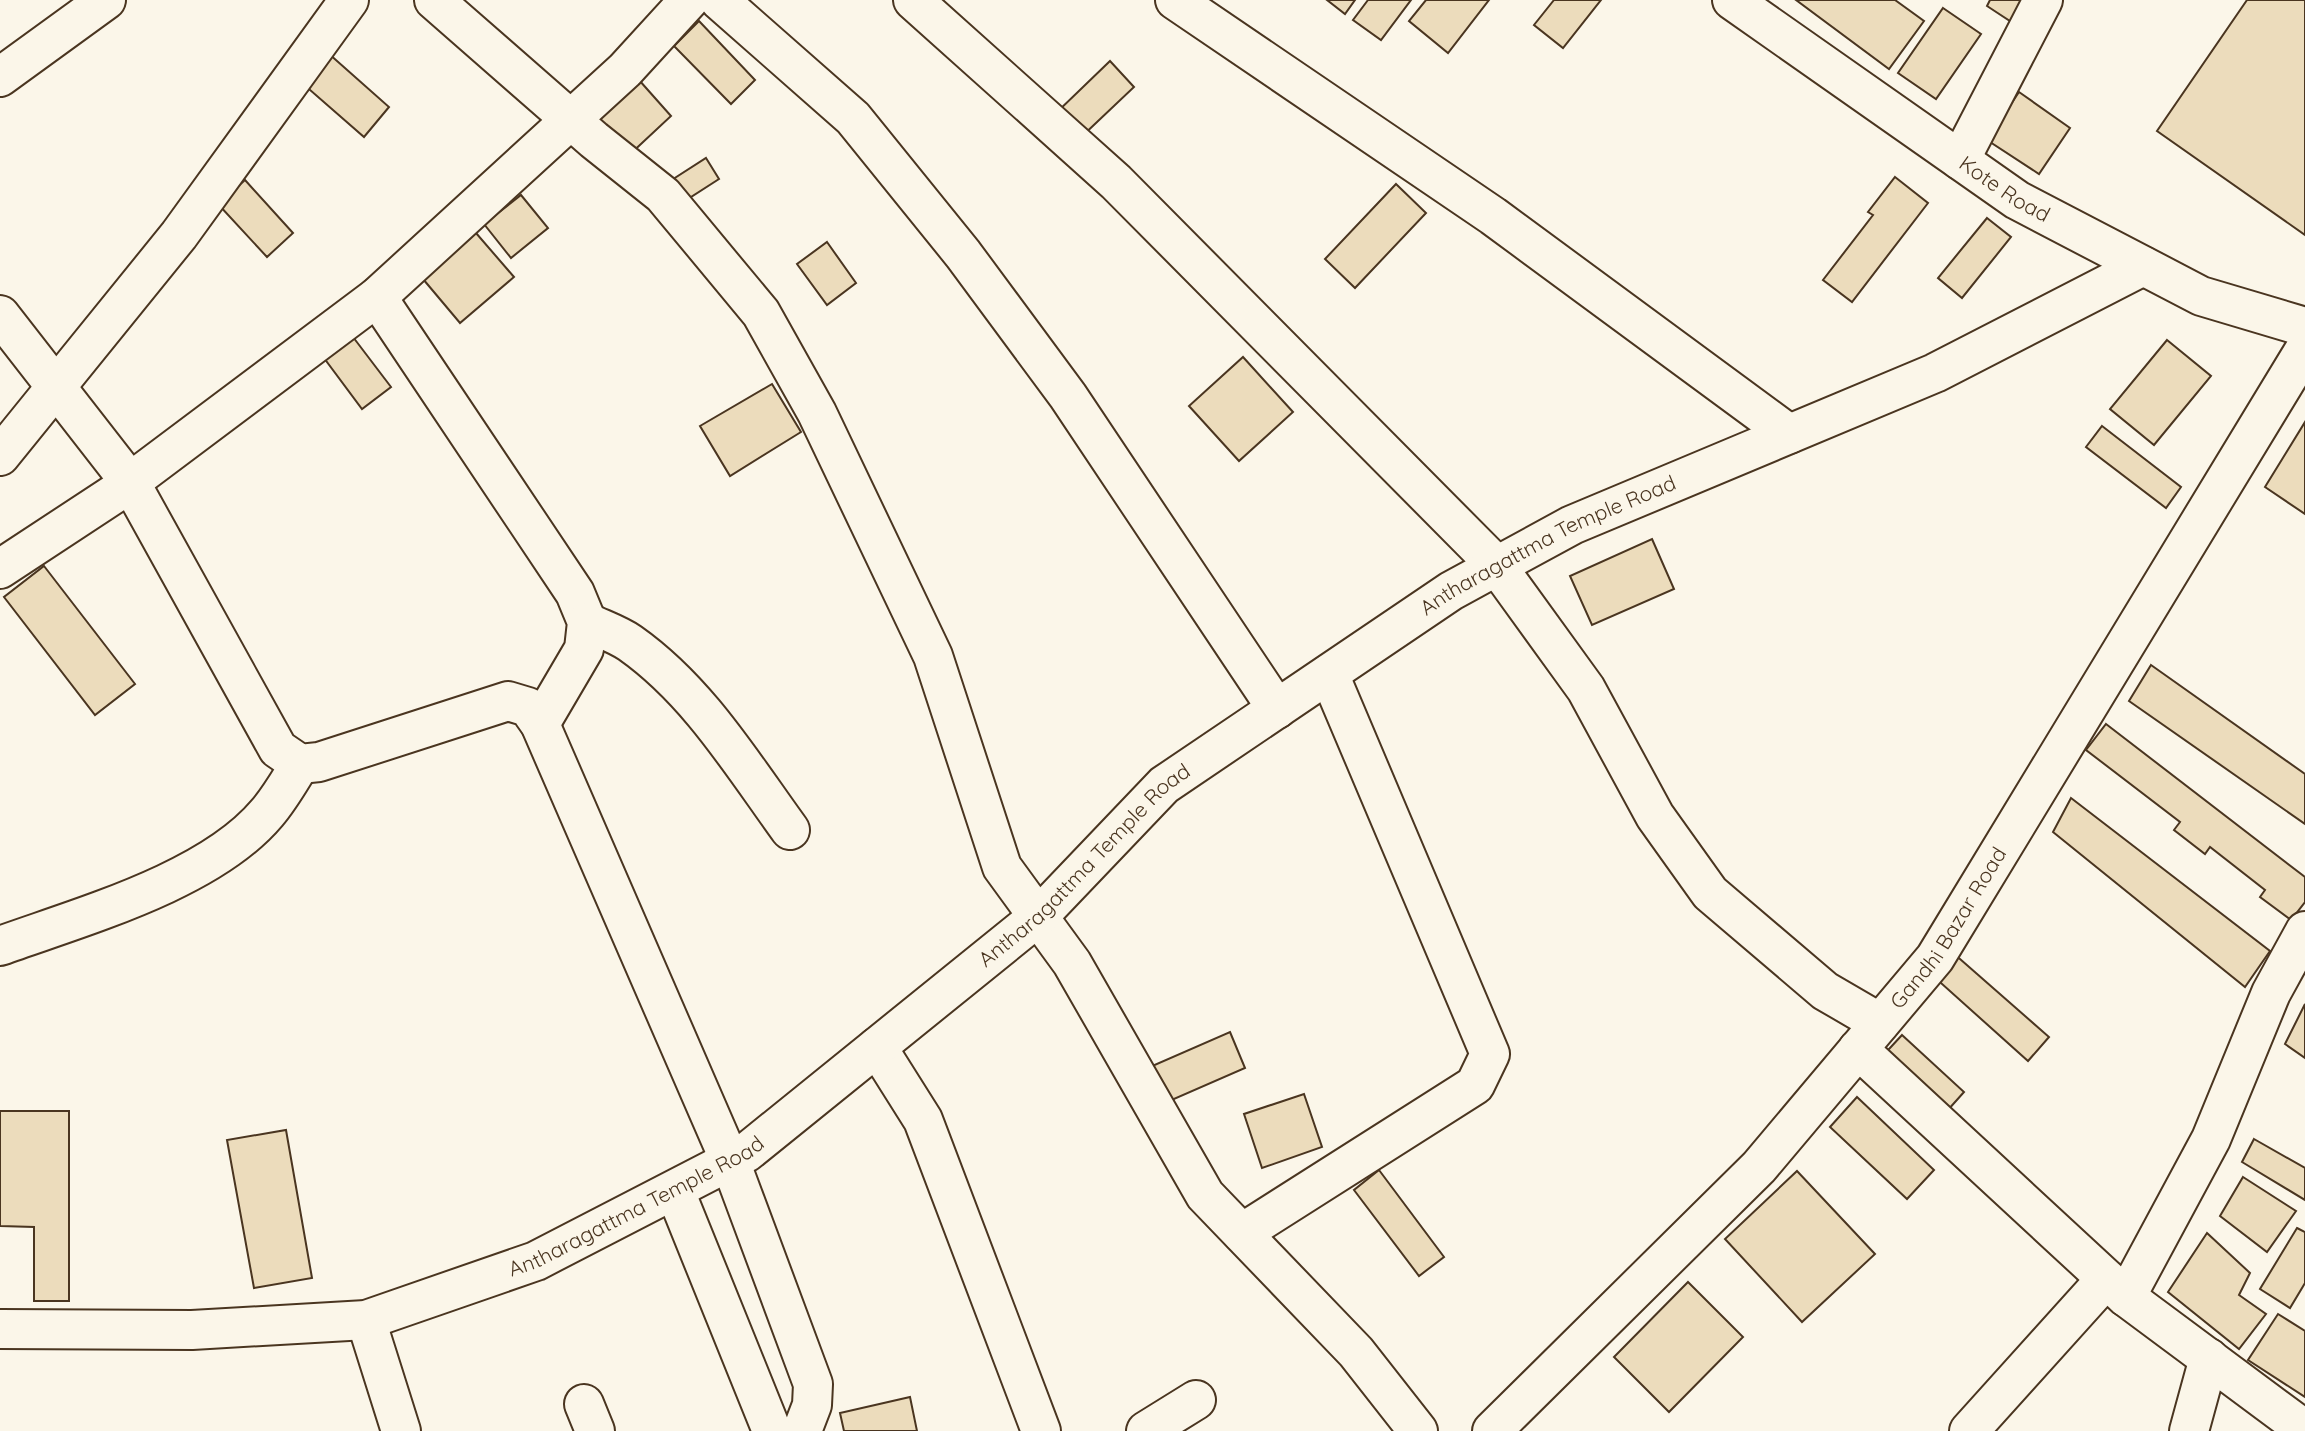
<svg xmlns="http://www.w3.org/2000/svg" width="2305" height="1431" viewBox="0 0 2305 1431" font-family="Quicksand,sans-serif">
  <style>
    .building { fill: #ecdcbc; stroke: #4a3520; stroke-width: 2 }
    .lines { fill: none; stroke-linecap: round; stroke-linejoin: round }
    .minor-casing { stroke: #4a3520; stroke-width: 42 }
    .major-casing { stroke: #4a3520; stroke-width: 42 }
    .minor { stroke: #fbf6e9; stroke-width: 38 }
    .major { stroke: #fbf6e9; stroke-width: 38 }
    .labels { text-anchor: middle; stroke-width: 5; stroke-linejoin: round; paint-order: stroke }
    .street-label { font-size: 21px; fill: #4a3520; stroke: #fbf6e9 }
  </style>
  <rect width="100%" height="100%" fill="#fbf6e9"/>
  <g class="building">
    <polygon points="1327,0 1355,0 1345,14"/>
    <polygon points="1368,0 1411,0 1381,40 1353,20"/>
    <polygon points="1426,0 1489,0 1448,53 1409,21"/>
    <polygon points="1554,0 1601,0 1563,48 1534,25"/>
    <polygon points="1796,0 1895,0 1924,21 1889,69"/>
    <polygon points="1990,0 2025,0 2013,23 1987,6"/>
    <polygon points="2247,0 2305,0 2305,235 2157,131"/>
    <polygon points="1943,8 1981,34 1936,99 1898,73"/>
    <polygon points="699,21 755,80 731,104 674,46"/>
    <polygon points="328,53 389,107 364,137 302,83"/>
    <polygon points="1110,61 1134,87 1078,140 1055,114"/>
    <polygon points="639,80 671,116 627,157 595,121"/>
    <polygon points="2019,92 2070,128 2039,174 1987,140"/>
    <polygon points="706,158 719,179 680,204 667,183"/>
    <polygon points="1895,177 1928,203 1852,302 1823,280 1873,215 1868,212"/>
    <polygon points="245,180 293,233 267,257 218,204"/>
    <polygon points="1396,184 1426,213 1355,288 1325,259"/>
    <polygon points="521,195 548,228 511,258 484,224"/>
    <polygon points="1987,218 2011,237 1962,298 1938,278"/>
    <polygon points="476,233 514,277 460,323 423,279"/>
    <polygon points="827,242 856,283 827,305 797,264"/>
    <polygon points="353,337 391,387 362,409 324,358"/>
    <polygon points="2167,340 2211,376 2154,445 2110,409"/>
    <polygon points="1243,357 1293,412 1239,461 1189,406"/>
    <polygon points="772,384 801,432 730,476 700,426"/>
    <polygon points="2305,422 2305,514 2265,487"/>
    <polygon points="2102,426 2181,487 2166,508 2086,447"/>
    <polygon points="1652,539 1674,589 1592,625 1570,576"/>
    <polygon points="44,566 135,684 95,715 4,597"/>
    <polygon points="2151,665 2305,774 2305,824 2129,701"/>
    <polygon points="2106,724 2305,877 2305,902 2291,920 2260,897 2265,890 2210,847 2205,854 2174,830 2180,822 2086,750"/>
    <polygon points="2071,798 2270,951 2245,987 2053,832"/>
    <polygon points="1952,952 2049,1037 2028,1061 1932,975"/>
    <polygon points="2305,1004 2305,1058 2285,1044"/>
    <polygon points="1230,1032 1245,1068 1158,1106 1143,1070"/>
    <polygon points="1902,1035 1964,1092 1939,1120 1877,1062"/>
    <polygon points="1304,1094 1322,1147 1262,1168 1244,1114"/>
    <polygon points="1857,1097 1934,1170 1907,1199 1830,1127"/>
    <polygon points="0,1111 69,1111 69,1301 34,1301 34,1227 0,1226"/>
    <polygon points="286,1130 312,1278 254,1288 227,1140"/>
    <polygon points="2254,1139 2305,1168 2305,1200 2242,1162"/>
    <polygon points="1379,1170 1444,1257 1419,1276 1354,1190"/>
    <polygon points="1797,1171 1875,1254 1802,1322 1725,1239"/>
    <polygon points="2243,1177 2296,1211 2267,1252 2220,1216"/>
    <polygon points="2297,1228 2305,1232 2305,1283 2290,1308 2260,1289"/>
    <polygon points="2207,1233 2250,1273 2239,1295 2266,1314 2239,1349 2168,1292"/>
    <polygon points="1688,1282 1743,1337 1669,1412 1614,1357"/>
    <polygon points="2278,1314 2305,1331 2305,1397 2248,1360"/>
    <polygon points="910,1397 917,1431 844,1431 840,1413"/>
  </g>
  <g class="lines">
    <g class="minor-casing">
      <g id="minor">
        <polyline points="434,0 594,140 663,195 761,313 817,413 933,656 1002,867 1072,963 1205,1195 1356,1352 1418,1431"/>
        <polyline points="719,0 853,118 963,254 1068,396 1277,709"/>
        <polyline points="913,0 1116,182 1497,566 1586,689 1655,816 1710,893 1825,991 1880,1023"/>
        <polyline points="1175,0 1493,216 1789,434"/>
        <path id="s1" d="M1732 0 2017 200 2201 296 2305 327"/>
        <polyline points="0,77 106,0"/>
        <polyline points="1960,160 2043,0"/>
        <polyline points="377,297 575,593 587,622 584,649 540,724"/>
        <polyline points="0,315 130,482 278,749 300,764 319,762 508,701 528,707 540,724 730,1161 813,1384 812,1405 802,1431"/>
        <polyline points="0,456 179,235 349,0"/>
        <polyline points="0,569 117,492 377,297 625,70 689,0"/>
        <path d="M587 622C601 629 617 634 630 643 698 691 742 764 790 830"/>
        <path d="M0 946C83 916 210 881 267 813 280 798 290 780 300 764"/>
        <polyline points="877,1047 923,1120 1041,1431"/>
        <polyline points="1858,1049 2126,1297 2305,1430"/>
        <polyline points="675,1191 772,1431"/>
        <polyline points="1242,1233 1475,1085 1490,1054 1329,674"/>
        <polyline points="2126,1297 2211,1139 2271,993 2305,931"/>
        <polyline points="366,1320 401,1431"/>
        <path id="s2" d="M0 1329 192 1330 366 1320 536 1261 747 1152 1039 916 1164 785 1451 591 1572 525 1935 373 2143 266"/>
        <polyline points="584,1404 595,1431"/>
        <polyline points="1146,1431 1196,1400"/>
        <polyline points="1969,1431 2106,1279"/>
        <polyline points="2189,1431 2209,1358"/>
      </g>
    </g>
    <g class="major-casing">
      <g id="major">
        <path id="s3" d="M1492 1431 1759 1167 1935 958 2305 349"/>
      </g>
    </g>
    <use href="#minor" class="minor"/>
    <use href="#major" class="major"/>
  </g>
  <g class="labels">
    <g class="street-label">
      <text dy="7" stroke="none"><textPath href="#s1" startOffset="332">Kote Road</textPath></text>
      <text dy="7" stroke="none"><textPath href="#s2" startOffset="1794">Antharagattma Temple Road</textPath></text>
      <text dy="7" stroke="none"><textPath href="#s2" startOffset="1227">Antharagattma Temple Road</textPath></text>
      <text dy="7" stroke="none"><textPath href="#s3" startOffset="681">Gandhi Bazar Road</textPath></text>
      <text dy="7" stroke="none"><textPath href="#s2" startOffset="660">Antharagattma Temple Road</textPath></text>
    </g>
  </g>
</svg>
